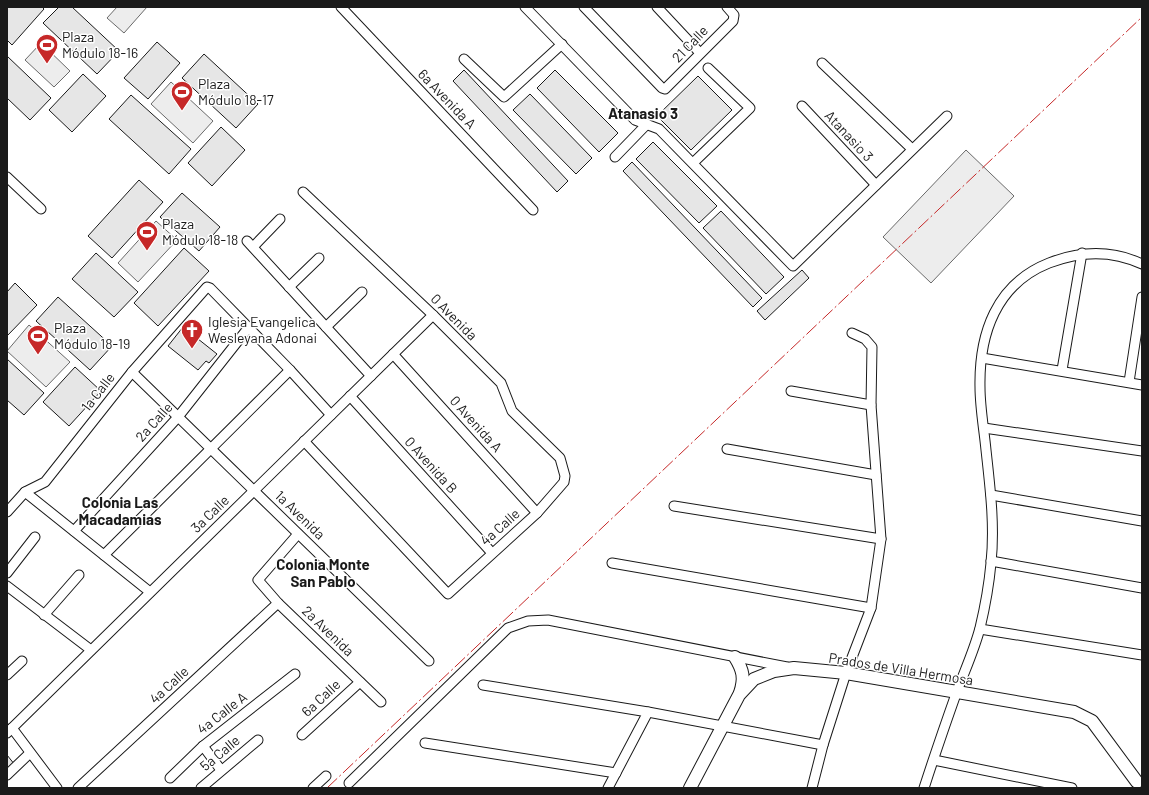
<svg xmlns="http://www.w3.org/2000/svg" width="1149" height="795" viewBox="0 0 1149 795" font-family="Barlow,sans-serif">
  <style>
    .built { fill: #ededed; stroke: #6a6a6a }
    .building { fill: #e6e6e6; stroke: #1a1a1a }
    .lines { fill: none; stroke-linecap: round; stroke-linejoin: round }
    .minor-casing { stroke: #1a1a1a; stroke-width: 11 }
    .secondary-casing { stroke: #1a1a1a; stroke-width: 14 }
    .minor { stroke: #fff; stroke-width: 9 }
    .secondary { stroke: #fff; stroke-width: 12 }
    .power { stroke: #c62828; stroke-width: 1; stroke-dasharray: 14 3 2 3; stroke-linecap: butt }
    .labels { text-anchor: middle; stroke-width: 3; stroke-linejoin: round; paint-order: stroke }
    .poi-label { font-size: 14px; fill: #1a1a1a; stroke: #fff; text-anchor: start }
    .street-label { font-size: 14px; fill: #1a1a1a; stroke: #fff }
    .neighbourhood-label { font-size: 15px; font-weight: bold; fill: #1a1a1a; stroke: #fff }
  </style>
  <rect width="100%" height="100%" fill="#fff"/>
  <g class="built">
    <polygon points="117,7 147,7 124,33 107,18"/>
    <polygon points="41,43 70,71 54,87 25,60"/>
    <polygon points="171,82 213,121 193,143 151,104"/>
    <polygon points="966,150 1014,196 931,283 883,237"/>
    <polygon points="156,221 177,240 138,282 118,263"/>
    <polygon points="29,325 70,362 46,387 7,351"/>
  </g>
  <g class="building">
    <polygon points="7,7 42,7 44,9 12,45 7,40"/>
    <polygon points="59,7 72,7 119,51 97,74 43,23"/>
    <polygon points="157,42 180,63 148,99 124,78"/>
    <polygon points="204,54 258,104 236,128 182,78"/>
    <polygon points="7,56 51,98 30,120 7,98"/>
    <polygon points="464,70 568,181 557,192 453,81"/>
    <polygon points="555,70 618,133 599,152 537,88"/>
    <polygon points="83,74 106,96 72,132 49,110"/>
    <polygon points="698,76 732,110 691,150 657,116"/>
    <polygon points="530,94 592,158 576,174 513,110"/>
    <polygon points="131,95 191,149 169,174 109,119"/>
    <polygon points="221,127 245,150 212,186 188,163"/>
    <polygon points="653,142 717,206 699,223 636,159"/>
    <polygon points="632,162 762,298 753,307 623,171"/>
    <polygon points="139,180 163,202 112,258 88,236"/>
    <polygon points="182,193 220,227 199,251 160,217"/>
    <polygon points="721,211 784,277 766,294 703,228"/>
    <polygon points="184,248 209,271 158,326 134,303"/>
    <polygon points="96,253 138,292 114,317 72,279"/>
    <polygon points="802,270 809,278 765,320 757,311"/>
    <polygon points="15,283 37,305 7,336 7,292"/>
    <polygon points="58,297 112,346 90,370 36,321"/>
    <polygon points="183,327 217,354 209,363 206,361 198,370 168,346"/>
    <polygon points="7,359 44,393 24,415 7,400"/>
    <polygon points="75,367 101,391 69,426 43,402"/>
    <polygon points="7,755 15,765 7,772"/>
  </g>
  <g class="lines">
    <g class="minor-casing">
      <g id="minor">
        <polyline points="341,7 533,210"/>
        <polyline points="525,7 635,120 659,129 793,266 947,116"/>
        <polyline points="584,7 662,88 665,89 733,21 734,15 727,7"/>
        <polyline points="657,7 700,53"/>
        <polyline points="464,59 504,97 562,44"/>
        <polyline points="822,63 912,149"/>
        <polyline points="802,106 876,185"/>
        <polyline points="615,157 647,124"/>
        <polyline points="693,163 750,108 708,68"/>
        <polyline points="7,177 41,209"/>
        <polyline points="303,192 433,315 501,383 512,411 560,458 565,476 564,482 537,513 448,594 304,441"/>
        <polyline points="247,241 371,376"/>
        <polyline points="253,247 280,219"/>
        <polyline points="289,287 319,258"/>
        <polyline points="326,327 362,292"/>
        <polyline points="393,354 537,513"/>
        <polyline points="982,358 1142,385"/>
        <polyline points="1062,370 1082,253"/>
        <polyline points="132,372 429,661"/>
        <polyline points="1129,382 1142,297"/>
        <polyline points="791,391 871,405"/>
        <polyline points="350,396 492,553"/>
        <polyline points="984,428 1142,451"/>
        <polyline points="727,449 876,475"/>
        <polyline points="25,492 150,592"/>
        <polyline points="991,495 1142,521"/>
        <polyline points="674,506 881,539"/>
        <polyline points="7,512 25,492 45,482 132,372 207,287 210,288 290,370 331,415"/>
        <polyline points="74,531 178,417 249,327"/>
        <polyline points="298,534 258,580 278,603 381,702"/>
        <polyline points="104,555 290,370"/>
        <polyline points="991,561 1142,588"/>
        <polyline points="612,563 871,608"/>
        <polyline points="7,573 35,537"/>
        <polyline points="7,586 91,650"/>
        <polyline points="44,615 79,575"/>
        <polyline points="980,629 1142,655"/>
        <polyline points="7,675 22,661"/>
        <polyline points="483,685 648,712 823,745"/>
        <polyline points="12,728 57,788"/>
        <polyline points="7,733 433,315"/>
        <polyline points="302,735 360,682"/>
        <polyline points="425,743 616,773"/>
        <polyline points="203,746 221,770"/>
        <polyline points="934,760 1072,788"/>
        <polyline points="7,775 30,753"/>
        <polyline points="170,778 203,746 295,674"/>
        <polyline points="349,783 508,628 528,621 548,620 787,667"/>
        <polyline points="78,788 278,603"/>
        <polyline points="201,788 258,740"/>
        <polyline points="313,788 326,776"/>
        <polyline points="608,788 648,712"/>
        <polyline points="812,788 823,745 846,673 871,608 881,539 871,405 872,347 865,339 852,333"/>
        <path d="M924 788C934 757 945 725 956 694 964 672 974 651 980 628 985 607 989 585 991 563 995 525 990 487 986 450 984 429 980 408 980 387 979 334 996 284 1049 263 1080 251 1112 250 1142 264"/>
      </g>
    </g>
    <g class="secondary-casing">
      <g id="secondary">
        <path d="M735 657C743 670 745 678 740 693"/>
        <polyline points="690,788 739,695 754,679 774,671 794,668 846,673 1074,712 1092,721 1137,782"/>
      </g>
    </g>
    <use href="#minor" class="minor"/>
    <use href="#secondary" class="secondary"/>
    <polyline class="power" points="327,788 1142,17"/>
  </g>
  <defs>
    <g id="stadium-pin" transform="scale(1.15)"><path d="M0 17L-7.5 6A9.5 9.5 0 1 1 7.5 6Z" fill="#c62828" stroke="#fff"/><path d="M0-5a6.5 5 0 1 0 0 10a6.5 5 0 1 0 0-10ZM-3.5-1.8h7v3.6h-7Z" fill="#fff"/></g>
    <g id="church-pin" transform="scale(1.15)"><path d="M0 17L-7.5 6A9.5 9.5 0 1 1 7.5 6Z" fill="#c62828" stroke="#fff"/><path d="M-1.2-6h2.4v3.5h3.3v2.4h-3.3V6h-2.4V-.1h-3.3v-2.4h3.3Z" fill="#fff"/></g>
  </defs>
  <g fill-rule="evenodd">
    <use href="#stadium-pin" x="47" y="45"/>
    <use href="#stadium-pin" x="182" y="92"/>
    <use href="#stadium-pin" x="147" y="232"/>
    <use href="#church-pin" x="192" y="330"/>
    <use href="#stadium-pin" x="38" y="336"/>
  </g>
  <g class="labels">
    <g class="poi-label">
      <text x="62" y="42">Plaza<tspan x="62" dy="16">Módulo 18-16</tspan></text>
      <text x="198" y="89">Plaza<tspan x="198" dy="16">Módulo 18-17</tspan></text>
      <text x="162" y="229">Plaza<tspan x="162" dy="16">Módulo 18-18</tspan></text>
      <text x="208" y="327">Iglesia Evangelica<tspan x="208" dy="16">Wesleyana Adonai</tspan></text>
      <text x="54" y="333">Plaza<tspan x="54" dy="16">Módulo 18-19</tspan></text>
    </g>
    <g class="street-label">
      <text transform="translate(690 44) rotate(-46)" y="5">21 Calle</text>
      <text transform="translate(447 99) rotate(46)" y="5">6a Avenida A</text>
      <text transform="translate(849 136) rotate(47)" y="5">Atanasio 3</text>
      <text transform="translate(454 317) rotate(45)" y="5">0 Avenida</text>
      <text transform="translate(98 392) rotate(-52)" y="5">1a Calle</text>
      <text transform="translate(154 422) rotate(-48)" y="5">2a Calle</text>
      <text transform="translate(476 424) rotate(48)" y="5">0 Avenida A</text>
      <text transform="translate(431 465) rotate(48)" y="5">0 Avenida B</text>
      <text transform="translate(210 514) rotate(-44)" y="5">3a Calle</text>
      <text transform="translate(300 515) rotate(44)" y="5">1a Avenida</text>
      <text transform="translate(500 527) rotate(-42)" y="5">4a Calle</text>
      <text transform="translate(328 631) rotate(44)" y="5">2a Avenida</text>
      <text transform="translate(901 669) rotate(9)" y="5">Prados de Villa Hermosa</text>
      <text transform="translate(169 685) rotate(-43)" y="5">4a Calle</text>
      <text transform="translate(321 698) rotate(-43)" y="5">6a Calle</text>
      <text transform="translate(222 713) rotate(-38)" y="5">4a Calle A</text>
      <text transform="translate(220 753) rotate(-40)" y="5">5a Calle</text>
    </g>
    <g class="neighbourhood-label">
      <text x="643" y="119">Atanasio 3</text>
      <text x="120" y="508">Colonia Las<tspan x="120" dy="17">Macadamias</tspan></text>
      <text x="323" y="570">Colonia Monte<tspan x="323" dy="17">San Pablo</tspan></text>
    </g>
  </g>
  <rect width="1149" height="795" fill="none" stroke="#1a1a1a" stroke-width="16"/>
</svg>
